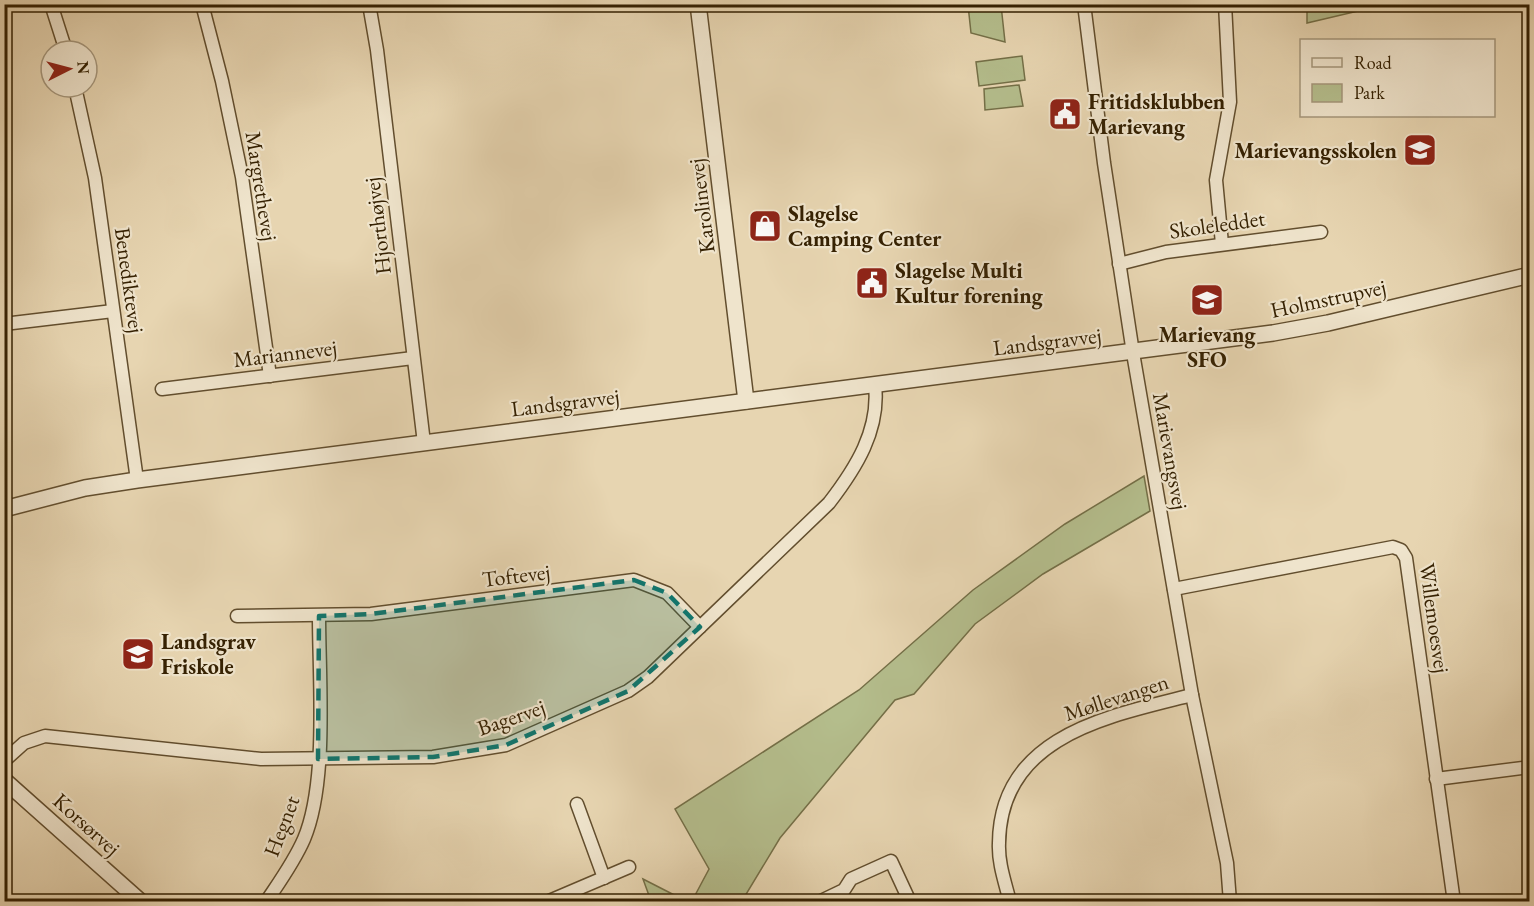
<svg xmlns="http://www.w3.org/2000/svg" width="1534" height="906" viewBox="0 0 1534 906" font-family="'EB Garamond',serif">
  <style>
    .green { fill: #b4bd8c; stroke: #746f47; stroke-width: 1.5 }
    .lines { fill: none; stroke-linecap: round; stroke-linejoin: round }
    .minor-casing { stroke: #624e2e; stroke-width: 15 }
    .tertiary-casing { stroke: #624e2e; stroke-width: 18 }
    .minor { stroke: #efe4cc; stroke-width: 12 }
    .tertiary { stroke: #efe4cc; stroke-width: 15 }
    .marked { fill: #0f766e; fill-opacity: 0.2; stroke: #0f766e; stroke-width: 4.5; stroke-dasharray: 12 8; stroke-linejoin: round }
    .labels { text-anchor: middle; stroke-width: 4.5; stroke-linejoin: round; paint-order: stroke }
    .poi-label { font-size: 22px; font-weight: bold; fill: #352102; stroke: #efe4cc; text-anchor: start }
    .street-label { font-size: 22px; fill: #352102; stroke: #efe4cc }
  </style>
  <rect width="100%" height="100%" fill="#e7d5b1"/>
  <filter id="stains"><feTurbulence type="fractalNoise" baseFrequency=".00333" numOctaves="4"/><feColorMatrix values="0 0 0 0 .2 0 0 0 0 .09 0 0 0 0 .02 0 0 0 .5 -.17"/></filter>
  <radialGradient id="worn" r=".72"><stop offset=".6" stop-color="#630" stop-opacity="0"/><stop offset="1" stop-color="#630" stop-opacity=".3"/></radialGradient>
  <g class="green">
    <polygon points="1307,4 1384,4 1384,5 1307,23"/>
    <polygon points="968,5 1001,5 1005,42 971,33"/>
    <polygon points="1022,56 1025,80 979,86 976,62"/>
    <polygon points="1019,85 1023,106 985,110 984,89"/>
    <polygon points="1144,476 1150,511 1043,574 975,624 914,694 895,700 780,838 742,901 692,901 709,869 675,809 859,690 973,590 1065,524"/>
    <polygon points="643,879 686,901 651,901"/>
  </g>
  <g class="lines">
    <g class="minor-casing">
      <g id="minor">
        <polyline points="51,4 66,51"/>
        <polyline points="202,4 222,81 242,177 270,376"/>
        <polyline points="369,4 377,50 424,443"/>
        <polyline points="1084,4 1104,163 1133,353 1192,695 1227,863 1230,902"/>
        <polyline points="75,87 95,178 137,480"/>
        <polyline points="1222,244 1216,180 1230,102 1225,4"/>
        <polyline points="1119,264 1166,252 1321,232"/>
        <polyline points="4,324 113,311"/>
        <polyline points="162,389 413,358"/>
        <polyline points="1174,589 1393,547 1401,550 1406,558 1454,902"/>
        <polyline points="237,616 371,614 634,580 667,593 700,627"/>
        <path d="M4 761 24 743 45 736 261 759 433 757 506 745 628 691 648 677 829 503C856 468 880 430 875 385"/>
        <polyline points="1436,779 1530,767"/>
        <polyline points="577,804 604,878"/>
        <path d="M266 902C280 881 294 862 304 839 328 782 319 680 319 616"/>
        <polyline points="547,902 629,867"/>
        <polyline points="819,902 844,890 851,879 891,861 910,902"/>
        <path d="M1010 902C1005 882 998 863 999 843 1000 735 1110 716 1192 695"/>
      </g>
    </g>
    <g class="tertiary-casing">
      <g id="tertiary">
        <polyline points="698,4 746,401"/>
        <polyline points="4,509 85,488 137,480 1273,333 1328,323 1530,275"/>
        <polyline points="4,780 141,902"/>
      </g>
    </g>
    <use href="#minor" class="minor"/>
    <use href="#tertiary" class="tertiary"/>
  </g>
  <path class="marked" d="M634 580 667 593 700 627 628 691 506 745 433 757 318 759 319 616 371 614Z"/>
  <defs>
    <g id="civic-square" transform="scale(1.725)"><rect x="-9" y="-9" width="18" height="18" rx="4" fill="#8f2418" stroke="#efe4cc"/><path d="M-.6-6.5H3V-4.5H.6V-3L4-1V1h2V6H-6V1h2V-1L-.6-3ZM-1.2 2.5V6h2.4V2.5Z" fill="#fff"/></g>
    <g id="school-square" transform="scale(1.725)"><rect x="-9" y="-9" width="18" height="18" rx="4" fill="#8f2418" stroke="#efe4cc"/><path d="M0-5L7-2L0 1L-7-2ZM-4 1L0 2.5L4 1V4Q0 6-4 4Z" fill="#fff"/></g>
    <g id="shop-square" transform="scale(1.725)"><rect x="-9" y="-9" width="18" height="18" rx="4" fill="#8f2418" stroke="#efe4cc"/><path d="M-5-2.5h2.3a2.7 3.5 0 0 1 5.4 0H5L5.5 6h-11ZM-1.5-2.5h3a1.5 2.3 0 0 0-3 0Z" fill="#fff"/></g>
  </defs>
  <g fill-rule="evenodd">
    <use href="#civic-square" x="1065" y="114"/>
    <use href="#school-square" x="1420" y="150"/>
    <use href="#shop-square" x="765" y="226"/>
    <use href="#civic-square" x="872" y="283"/>
    <use href="#school-square" x="1207" y="300"/>
    <use href="#school-square" x="138" y="654"/>
  </g>
  <g class="labels">
    <g class="poi-label">
      <text x="1088" y="109">Fritidsklubben<tspan x="1088" dy="25">Marievang</tspan></text>
      <text x="1397" y="158" text-anchor="end">Marievangsskolen</text>
      <text x="788" y="221">Slagelse<tspan x="788" dy="25">Camping Center</tspan></text>
      <text x="895" y="278">Slagelse Multi<tspan x="895" dy="25">Kultur forening</tspan></text>
      <text x="1207" y="342" text-anchor="middle">Marievang<tspan x="1207" dy="25">SFO</tspan></text>
      <text x="161" y="649">Landsgrav<tspan x="161" dy="25">Friskole</tspan></text>
    </g>
    <g class="street-label">
      <text transform="translate(262 186) rotate(81)" y="8">Margrethevej</text>
      <text transform="translate(701 206) rotate(-97)" y="8">Karolinevej</text>
      <text transform="translate(1217 224) rotate(-8)" y="8">Skoleleddet</text>
      <text transform="translate(377 226) rotate(-97)" y="8">Hjorthøjvej</text>
      <text transform="translate(130 280) rotate(82)" y="8">Benediktevej</text>
      <text transform="translate(1328 298) rotate(-12)" y="8">Holmstrupvej</text>
      <text transform="translate(1047 341) rotate(-7)" y="8">Landsgravvej</text>
      <text transform="translate(285 353) rotate(-7)" y="8">Mariannevej</text>
      <text transform="translate(565 402) rotate(-7)" y="8">Landsgravvej</text>
      <text transform="translate(1171 451) rotate(80)" y="8">Marievangsvej</text>
      <text transform="translate(516 575) rotate(-7)" y="8">Toftevej</text>
      <text transform="translate(1435 618) rotate(82)" y="8">Willemoesvej</text>
      <text transform="translate(1116 697) rotate(-18)" y="8">Møllevangen</text>
      <text transform="translate(511 717) rotate(-19)" y="8">Bagervej</text>
      <text transform="translate(87 824) rotate(42)" y="8">Korsørvej</text>
      <text transform="translate(281 826) rotate(-69)" y="8">Hegnet</text>
    </g>
  </g>
  <rect width="1534" height="906" fill="none" stroke="#e7d5b1" stroke-width="24"/>
  <rect x="6" y="6" width="1522" height="894" fill="none" stroke="#352102" stroke-width="3"/>
  <rect x="12" y="12" width="1510" height="882" fill="none" stroke="#352102" stroke-width="1.5"/>
  <rect x="1300" y="39" width="195" height="78" fill="#efe4cc" stroke="#a5967b" stroke-width="1.5"/>
  <rect x="1312" y="58" width="30" height="9" fill="#efe4cc" stroke="#a5967b" stroke-width="1.5"/>
  <text x="1354" y="69" font-size="18" fill="#352102">Road</text>
  <rect x="1312" y="84" width="30" height="18" fill="#b4bd8c" stroke="#a5967b" stroke-width="1.5"/>
  <text x="1354" y="99" font-size="18" fill="#352102">Park</text>
  <g transform="translate(69 69) rotate(84)"><circle r="28" fill="#efe4cc" stroke="#a5967b" stroke-width="1.5"/>
  <path d="M0-4.5L10 22L0 15L-10 22Z" fill="#8f2418"/>
  <text y="-9" font-size="16" font-weight="bold" text-anchor="middle" fill="#352102">N</text>
  </g>
  <rect width="100%" height="100%" filter="url(#stains)"/>
  <rect width="100%" height="100%" fill="url(#worn)"/>
</svg>
